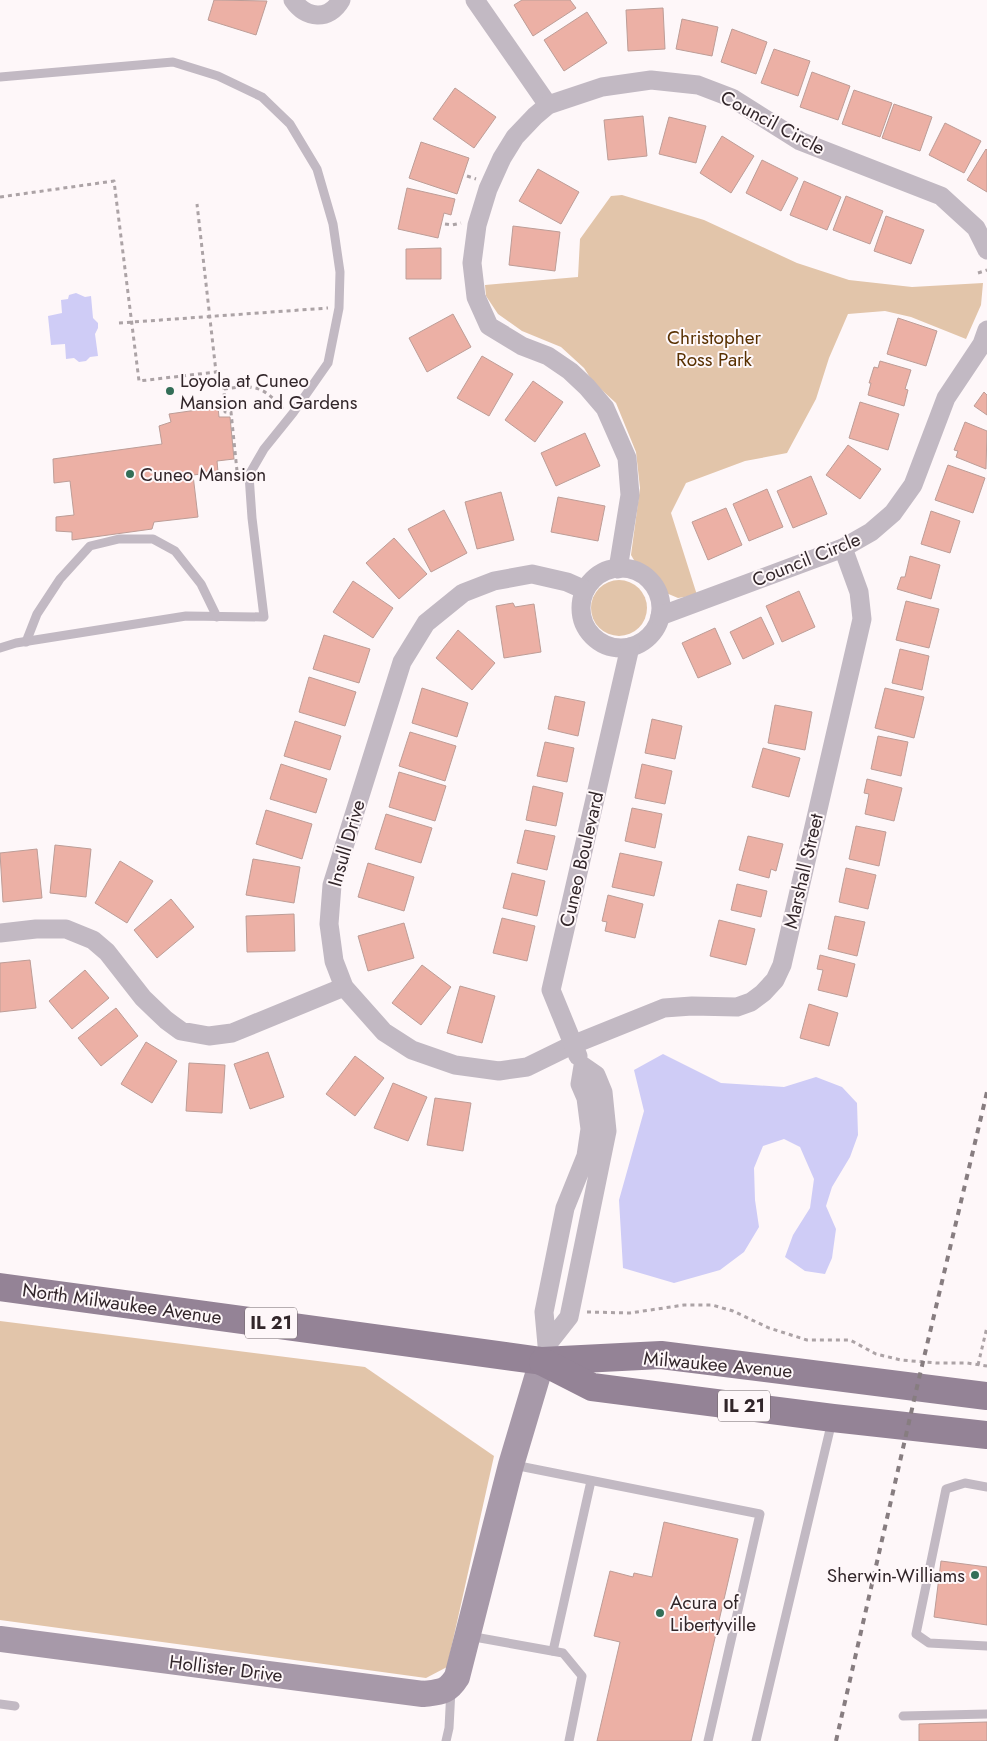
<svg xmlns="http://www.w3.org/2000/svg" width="987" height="1741" viewBox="0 0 987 1741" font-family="Jost,sans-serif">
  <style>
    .green { fill: #e2c5aa }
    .water { fill: #cfccf6 }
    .building { fill: #ecb0a5; stroke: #bd9d97 }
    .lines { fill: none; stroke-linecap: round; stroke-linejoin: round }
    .path { stroke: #aca3a6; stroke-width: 3; stroke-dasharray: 4 4; stroke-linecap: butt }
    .lane { stroke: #c2b9c3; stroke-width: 9 }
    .street { stroke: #c2b9c3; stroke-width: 19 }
    .secondary { stroke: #a799a9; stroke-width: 26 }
    .primary { stroke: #948396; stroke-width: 28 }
    .rail { stroke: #877d80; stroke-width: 4; stroke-dasharray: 6 6; stroke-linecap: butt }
    .poi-dot { fill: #336e57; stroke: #fef7f9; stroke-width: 2 }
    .labels { text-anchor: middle; stroke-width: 4; stroke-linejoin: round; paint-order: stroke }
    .shield { fill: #fef7f9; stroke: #6f6568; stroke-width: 1 }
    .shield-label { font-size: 18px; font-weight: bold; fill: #32262a }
    .street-label { font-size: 19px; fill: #32262a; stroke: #fef7f9 }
    .park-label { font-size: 19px; fill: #583000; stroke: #fef7f9 }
    .poi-label { font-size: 19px; fill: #32262a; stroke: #fef7f9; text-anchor: start }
  </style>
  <rect width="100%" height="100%" fill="#fef7f9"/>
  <g class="green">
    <polygon points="622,195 704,220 797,263 849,280 912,287 983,283 981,305 966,339 911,317 885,311 848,314 829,358 816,399 787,453 745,461 686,483 671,513 697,595 678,598 659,590 651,578 638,567 631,555 640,488 636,452 616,403 593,382 584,368 561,347 522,331 498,314 486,296 485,285 578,277 580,239 611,196"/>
    <circle cx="619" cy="608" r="28"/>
    <polygon points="0,1321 365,1367 494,1456 447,1667 426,1678 0,1620"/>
  </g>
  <g class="water">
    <polygon points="76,293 85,297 91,296 93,318 98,323 98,328 95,334 98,356 90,357 86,361 79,362 74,358 66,359 65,344 51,345 48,316 62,313 61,300 68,299 69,295"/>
    <polygon points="663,1054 721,1083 784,1087 816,1077 842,1087 857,1103 858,1135 850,1157 832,1187 826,1206 836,1229 832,1258 825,1274 805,1271 785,1257 793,1235 810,1208 814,1179 800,1147 784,1139 763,1146 754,1168 755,1200 759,1227 744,1252 720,1270 674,1283 623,1268 619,1200 644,1111 634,1070"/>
  </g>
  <g class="building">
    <polygon points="214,0 267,1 256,35 208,20"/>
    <polygon points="522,0 570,0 576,8 533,36 514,5"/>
    <polygon points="663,8 665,49 628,51 626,10"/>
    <polygon points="587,12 607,43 564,71 544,40"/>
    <polygon points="682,19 718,27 712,56 676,49"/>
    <polygon points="732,29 767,42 756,74 721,62"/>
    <polygon points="774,49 810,61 798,96 761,83"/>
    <polygon points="812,72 850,86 838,120 800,107"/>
    <polygon points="455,88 496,117 474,148 433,119"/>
    <polygon points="854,90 892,103 880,137 842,124"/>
    <polygon points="894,104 932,117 920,151 882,138"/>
    <polygon points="643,116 647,156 608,160 604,120"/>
    <polygon points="669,117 706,126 696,163 659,154"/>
    <polygon points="945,123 981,141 964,173 929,155"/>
    <polygon points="722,136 754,156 731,193 700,173"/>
    <polygon points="421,142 469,158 457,194 409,178"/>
    <polygon points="986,149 987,150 987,192 967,180"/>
    <polygon points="762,160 798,178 781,211 746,193"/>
    <polygon points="538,169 579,192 561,224 519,201"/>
    <polygon points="804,181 841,197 827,230 790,215"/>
    <polygon points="407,188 455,199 451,215 444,213 438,238 398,229"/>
    <polygon points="846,196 883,211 870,244 833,230"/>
    <polygon points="886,216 924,230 911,264 874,251"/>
    <polygon points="513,226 560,232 555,271 509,265"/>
    <polygon points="441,248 441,279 406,279 406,249"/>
    <polygon points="453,314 471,347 427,372 409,338"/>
    <polygon points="898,318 937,331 926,366 887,354"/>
    <polygon points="482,356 513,374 489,416 457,398"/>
    <polygon points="880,361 911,370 905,389 908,390 904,406 868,395 871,383 869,383 874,367 878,368"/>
    <polygon points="533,381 563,402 535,442 505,420"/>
    <polygon points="984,392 987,395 987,415 974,406"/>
    <polygon points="860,402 899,414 888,450 849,438"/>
    <polygon points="218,407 219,417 230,417 234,459 217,461 218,472 193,475 198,517 154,522 152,529 72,540 72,532 56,531 56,517 74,515 70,481 54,483 53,459 162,444 159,426 171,422 169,414"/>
    <polygon points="965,422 987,431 986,469 956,457 958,451 954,450"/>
    <polygon points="585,433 600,466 556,486 541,453"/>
    <polygon points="848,445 881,469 860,499 826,475"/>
    <polygon points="948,465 985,478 973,513 935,500"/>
    <polygon points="811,476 827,514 793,528 777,491"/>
    <polygon points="767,489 783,527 749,541 733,504"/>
    <polygon points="501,492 514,540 477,549 465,502"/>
    <polygon points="558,497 605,506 598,541 551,532"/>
    <polygon points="726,508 742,545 708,560 692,522"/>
    <polygon points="444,510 467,553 431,572 408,529"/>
    <polygon points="931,511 960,521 950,553 921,544"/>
    <polygon points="394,538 427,574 399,599 366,563"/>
    <polygon points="910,556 940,565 931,599 897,589 901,577 905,577"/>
    <polygon points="353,581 393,608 373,638 333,612"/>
    <polygon points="799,591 815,627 782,642 766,606"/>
    <polygon points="906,601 939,609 929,648 896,640"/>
    <polygon points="513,603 515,607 534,604 541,652 504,658 496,606"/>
    <polygon points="761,617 774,644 743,659 730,632"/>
    <polygon points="715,628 731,664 698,678 682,643"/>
    <polygon points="458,630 495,663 472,690 436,658"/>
    <polygon points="324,635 370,649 359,683 313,669"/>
    <polygon points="900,649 929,656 922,690 892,683"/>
    <polygon points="309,677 356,692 345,726 299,712"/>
    <polygon points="422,688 468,703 457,737 412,723"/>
    <polygon points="885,688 924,697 914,738 875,728"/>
    <polygon points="555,696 585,702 578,736 548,729"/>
    <polygon points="775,705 812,712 805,750 768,743"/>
    <polygon points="652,719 682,726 675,759 645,753"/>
    <polygon points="295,721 341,736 330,770 284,756"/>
    <polygon points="410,732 456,746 445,781 399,766"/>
    <polygon points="878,736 908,742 901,776 871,769"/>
    <polygon points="545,742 574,748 567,782 537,776"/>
    <polygon points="763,748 800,758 789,797 752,787"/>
    <polygon points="281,764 327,779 316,813 270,799"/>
    <polygon points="642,764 672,771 665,804 635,798"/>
    <polygon points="399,772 446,786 435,821 389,807"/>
    <polygon points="867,779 902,788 894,821 865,814 869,794 864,793"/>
    <polygon points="533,786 563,793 556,826 526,820"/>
    <polygon points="632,808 662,814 655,848 625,841"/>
    <polygon points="266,810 312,824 302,859 256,844"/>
    <polygon points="386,814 432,828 421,863 375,849"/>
    <polygon points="856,826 886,832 879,866 849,859"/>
    <polygon points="525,830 555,836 547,870 517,863"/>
    <polygon points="748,836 783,844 776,871 771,869 769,878 739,870"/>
    <polygon points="55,845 91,849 86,897 50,893"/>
    <polygon points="37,849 42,898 3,902 0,853"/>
    <polygon points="620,853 662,862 654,896 612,887"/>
    <polygon points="253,859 300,867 294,903 246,895"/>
    <polygon points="120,861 153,881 127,923 95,903"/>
    <polygon points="368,863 414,877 404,911 358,897"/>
    <polygon points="846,868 876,875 868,909 839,902"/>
    <polygon points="512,873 545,881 537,916 503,908"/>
    <polygon points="737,884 767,891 761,917 731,910"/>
    <polygon points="608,895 643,904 635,938 605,931 607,922 602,921"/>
    <polygon points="171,899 194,927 157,958 134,930"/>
    <polygon points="294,914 295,951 247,952 246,916"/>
    <polygon points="835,916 865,922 857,956 828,949"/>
    <polygon points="502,918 535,926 527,961 493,953"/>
    <polygon points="719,920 755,929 746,965 710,956"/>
    <polygon points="404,923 414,958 368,971 358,936"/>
    <polygon points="820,955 855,964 847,997 818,990 823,970 817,969"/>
    <polygon points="30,960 36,1008 0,1012 0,963"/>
    <polygon points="422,965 451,987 421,1025 392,1003"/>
    <polygon points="85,970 109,998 72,1029 49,1001"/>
    <polygon points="460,986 495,996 482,1043 447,1033"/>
    <polygon points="809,1004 838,1013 829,1046 800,1038"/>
    <polygon points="116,1008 138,1036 101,1066 78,1038"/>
    <polygon points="146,1042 177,1061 152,1103 121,1084"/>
    <polygon points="268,1052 284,1097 250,1109 234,1064"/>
    <polygon points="355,1056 384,1078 355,1116 326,1094"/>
    <polygon points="189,1063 225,1065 222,1113 186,1111"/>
    <polygon points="393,1083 427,1097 408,1141 374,1128"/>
    <polygon points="435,1098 471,1103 463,1151 427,1145"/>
    <polygon points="664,1522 738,1539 691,1741 597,1741 620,1642 594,1636 610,1571 633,1577 634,1573 652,1577"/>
    <polygon points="941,1561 987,1567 987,1625 934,1617"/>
    <polygon points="987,1722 987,1741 919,1741 919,1724"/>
  </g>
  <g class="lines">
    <g class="path">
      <polyline points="467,176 476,179"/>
      <polyline points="0,197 114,181 139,381 216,372 197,204"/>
      <polyline points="445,224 452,225 461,223"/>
      <polyline points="978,273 987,270"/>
      <polyline points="119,323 328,308"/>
      <path d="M237 471 231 412H225L224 389C255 385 262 385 283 409"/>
      <polyline points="587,1312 630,1313 684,1305 712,1305 733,1311 769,1328 807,1340 850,1340 876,1354 901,1360 936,1363 967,1363 987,1366"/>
      <polyline points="978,1365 987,1327"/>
    </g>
    <g class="lane">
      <polyline points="0,77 173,62 218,76 262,97 290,124 317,169 333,224 340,272 339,308 328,363 293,413 264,449 249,475 252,518 264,617 186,616 16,643 0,648"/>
      <polyline points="26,642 37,614 60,579 90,546 119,539 153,539 175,551 201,584 217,617"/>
      <polyline points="514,1465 760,1514 708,1741"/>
      <polyline points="987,1487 965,1483 946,1489 916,1634 929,1643 987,1646"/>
      <polyline points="469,1636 563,1653 582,1676 569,1741"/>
      <polyline points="553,1651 591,1481"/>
      <polyline points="0,1704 15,1706"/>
      <polyline points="903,1716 987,1714"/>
      <polyline points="446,1741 449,1728 451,1689"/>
      <polyline points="756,1741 832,1421"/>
    </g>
    <g class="street">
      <path d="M293 0C306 19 329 21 341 0"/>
      <polyline points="475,0 548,105"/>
      <circle cx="621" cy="608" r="40"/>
      <polyline points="618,569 630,495 627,458 605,408 587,387 570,371 548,356 522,346 489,326 476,297 472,263 477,225 488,189 502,158 515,137 535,116 548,105 602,87 651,80 698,85 732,98 800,141 941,196 976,228 987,250"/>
      <polyline points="585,590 567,582 532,574 494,581 463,593 426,623 402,662 332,885 329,924 334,961 344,987 384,1032 412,1050 455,1065 499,1071 527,1067 572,1045 664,1008 692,1006 737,1007 751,1002 763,993 775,980 782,965 862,619 859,592 843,548"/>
      <polyline points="660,616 843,548 871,532 893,513 913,485 946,398 982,344 987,330"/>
      <polyline points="0,933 36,929 66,929 93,940 107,952 143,998 166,1020 181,1031 209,1036 232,1033 344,987"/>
      <polyline points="578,1056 551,990 630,647"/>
      <polygon points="583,1066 596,1075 603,1092 607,1131 569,1317 547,1345 544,1312 565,1208 586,1156 590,1129 586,1098 580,1084"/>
    </g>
    <path class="secondary" d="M0 1639 423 1694C440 1692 447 1693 457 1677L511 1465 542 1361"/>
    <g class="primary">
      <polyline points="0,1287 542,1361 661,1355 987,1396"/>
      <polyline points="543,1362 592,1387 833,1418 987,1435"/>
    </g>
    <polyline class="rail" points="836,1741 917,1387 987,1092"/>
  </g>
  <g class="poi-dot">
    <circle cx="170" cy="391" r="5"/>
    <circle cx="130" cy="474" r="5"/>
    <circle cx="975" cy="1575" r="5"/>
    <circle cx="660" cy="1613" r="5"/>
  </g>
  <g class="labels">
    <g class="shield">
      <rect x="245" y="1307.5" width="52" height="31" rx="4"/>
      <rect x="718" y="1390.5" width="52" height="31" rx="4"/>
    </g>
    <g class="shield-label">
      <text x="271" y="1329">IL 21</text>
      <text x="744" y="1412">IL 21</text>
    </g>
    <g class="street-label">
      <text transform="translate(773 122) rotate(28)" y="7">Council Circle</text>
      <text transform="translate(806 559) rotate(-22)" y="7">Council Circle</text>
      <text transform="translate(346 843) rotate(-74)" y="7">Insull Drive</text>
      <text transform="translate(581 859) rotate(-77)" y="7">Cuneo Boulevard</text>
      <text transform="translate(803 871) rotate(-77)" y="7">Marshall Street</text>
      <text transform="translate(122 1303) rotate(8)" y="7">North Milwaukee Avenue</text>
      <text transform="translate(718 1364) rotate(5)" y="7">Milwaukee Avenue</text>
      <text transform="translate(226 1668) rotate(7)" y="7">Hollister Drive</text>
    </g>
    <g class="park-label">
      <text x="714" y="344">Christopher<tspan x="714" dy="22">Ross Park</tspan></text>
    </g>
    <g class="poi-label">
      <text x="180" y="387">Loyola at Cuneo<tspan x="180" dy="22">Mansion and Gardens</tspan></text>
      <text x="140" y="481">Cuneo Mansion</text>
      <text x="965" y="1582" text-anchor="end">Sherwin-Williams</text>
      <text x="670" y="1609">Acura of<tspan x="670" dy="22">Libertyville</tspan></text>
    </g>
  </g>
</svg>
